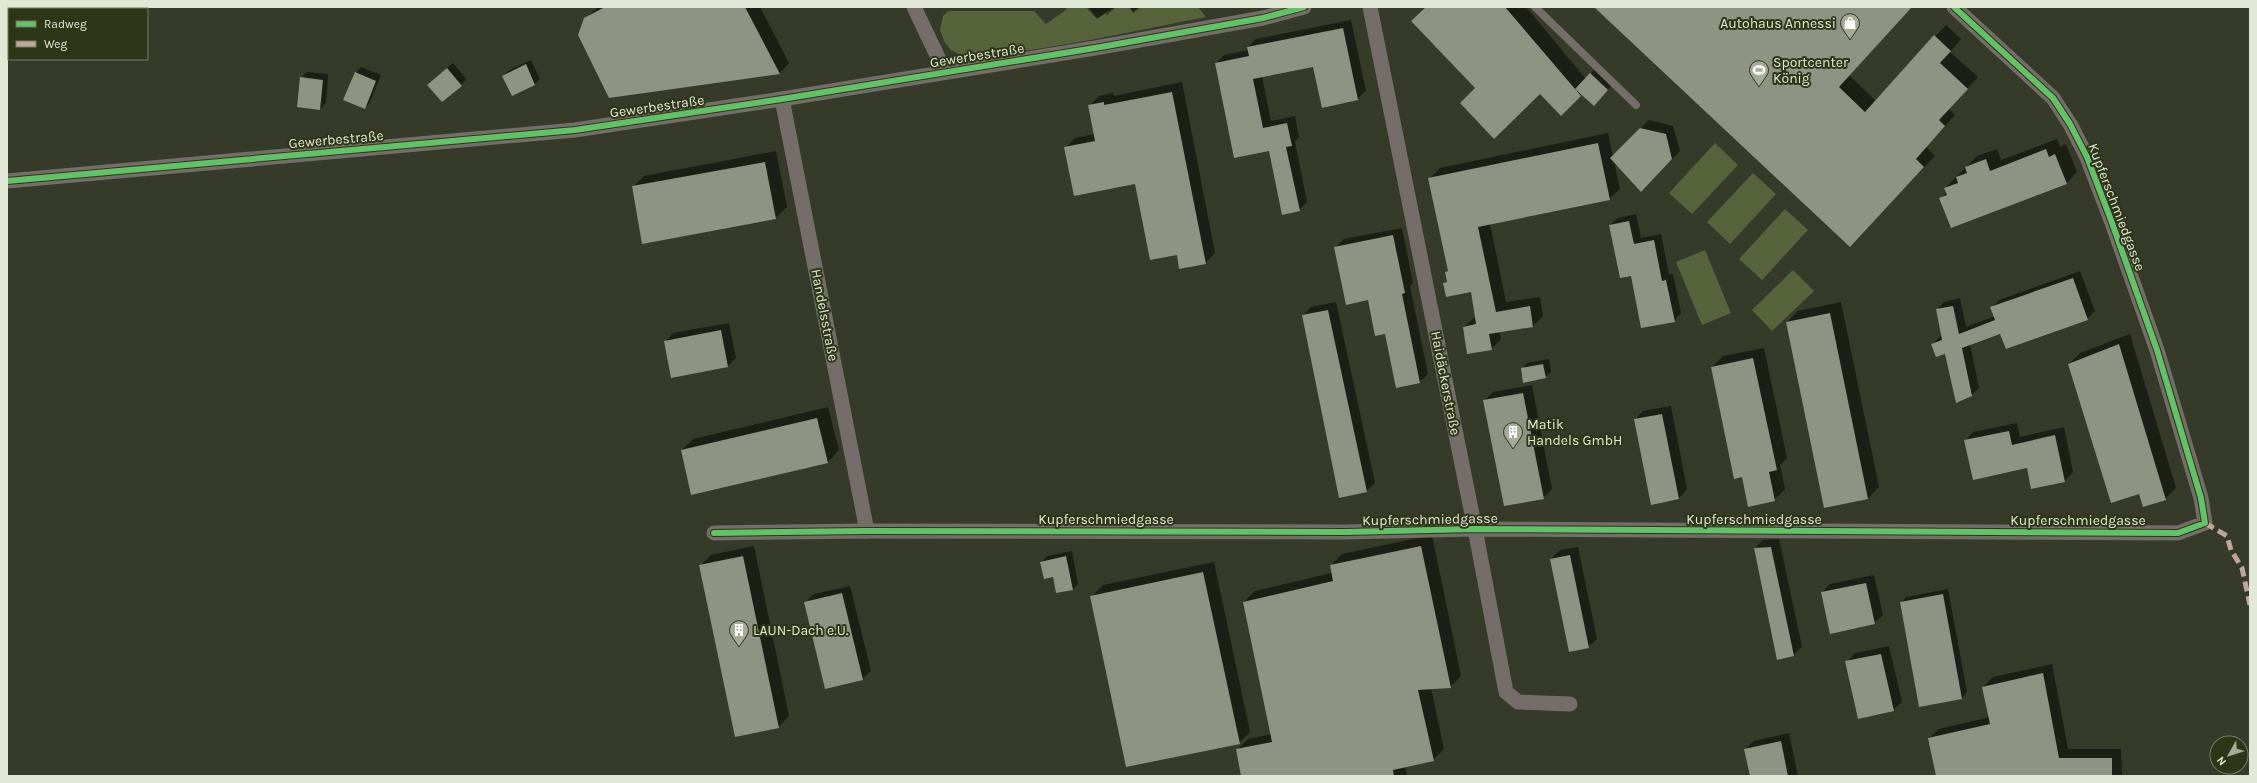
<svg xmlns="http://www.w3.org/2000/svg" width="2257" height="783" viewBox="0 0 2257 783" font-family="Karla,sans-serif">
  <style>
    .green { fill: #57633b }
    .shadow { fill: #0007 }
    .building { fill: #8e9384 }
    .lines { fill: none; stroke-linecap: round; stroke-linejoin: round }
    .lane { stroke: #756d69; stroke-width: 8 }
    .street { stroke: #756d69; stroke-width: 15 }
    .quiet { stroke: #c0a59a; stroke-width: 5; stroke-dasharray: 10 5; stroke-linecap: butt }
    .cycleway-casing { stroke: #2e3618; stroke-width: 8 }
    .cycleway { stroke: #61c268; stroke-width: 6 }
    .labels { text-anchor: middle; stroke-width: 4; stroke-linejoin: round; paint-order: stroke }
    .poi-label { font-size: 14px; fill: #e1e8d5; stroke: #2e3618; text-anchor: start }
    .street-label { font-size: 14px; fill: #e1e8d5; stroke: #2e3618 }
  </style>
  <rect width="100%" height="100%" fill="#353a29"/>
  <g class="green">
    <polygon points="1065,7 1087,8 1097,19 1106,13 1107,15 1116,7 1129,7 1133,13 1141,7 1198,7 1206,17 1091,40 970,60 951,50 945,43 940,30 943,16 948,11 1034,11 1046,24 1067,9"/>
    <polygon points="1715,143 1738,165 1692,214 1669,193"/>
    <polygon points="1753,173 1776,194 1730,244 1707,222"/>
    <polygon points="1785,209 1808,230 1762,280 1739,259"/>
    <polygon points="1705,250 1731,313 1702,325 1676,262"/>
    <polygon points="1793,270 1814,291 1772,331 1752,310"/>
  </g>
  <g class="shadow">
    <polygon points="598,7 760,7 789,63 780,73 609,97 585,19"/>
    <polygon points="1081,7 1115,7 1097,18 1089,8"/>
    <polygon points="1130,7 1139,7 1133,12"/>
    <polygon points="1426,7 1526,7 1586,79 1596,68 1613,84 1599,99 1582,94 1561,114 1541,93 1477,88"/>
    <polygon points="1595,7 1912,7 1849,75 1876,101 1946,25 1961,39 1950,52 1978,77 1949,109 1955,115 1926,147 1935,156 1861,234"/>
    <polygon points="1351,20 1366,91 1357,99 1314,66 1262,76 1271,121 1295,116 1299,137 1295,142 1307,202 1299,210 1270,149 1216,64 1224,55 1249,50 1248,47 1256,39"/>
    <polygon points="531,60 540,79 535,84 512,95 503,76 508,71"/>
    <polygon points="453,63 466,79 461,85 434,79"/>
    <polygon points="361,67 381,75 370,102 365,108 356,73"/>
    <polygon points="307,72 328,74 326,103 320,109 301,78"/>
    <polygon points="1182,82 1215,253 1205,263 1178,254 1136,183 1065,148 1075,138 1095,134 1089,106 1099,96 1113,93 1114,96"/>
    <polygon points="1649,120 1673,126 1680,151 1641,191 1614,161 1620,189 1609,199 1490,224 1506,302 1540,297 1543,316 1533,326 1500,332 1501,339 1491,349 1464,327 1476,316 1472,291 1444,283 1448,280 1446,272 1449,270 1430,178 1440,168 1608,133 1613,157"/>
    <polygon points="2057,139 2060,147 2066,144 2077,172 2066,184 1941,198 1947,192 1945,188 1977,156 1997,149 2001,160"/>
    <polygon points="776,151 787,207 775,218 633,187 644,176"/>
    <polygon points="1636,214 1641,238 1661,234 1669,274 1673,274 1681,313 1674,321 1631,275 1610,225 1618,218"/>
    <polygon points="1402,228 1413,283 1410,286 1428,374 1419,382 1386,333 1368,299 1335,248 1344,239"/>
    <polygon points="2080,271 2095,311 2087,319 2001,332 1970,344 1979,388 1971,395 1946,352 1932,344 1942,335 1937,310 1944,302 1960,298 1966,327 1995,316 1992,307 1999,300"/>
    <polygon points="1336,302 1375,483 1366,491 1303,315 1311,307"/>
    <polygon points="1841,302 1879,487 1868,498 1825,507 1787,322 1798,311"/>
    <polygon points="729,323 736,358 728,366 665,342 673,333"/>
    <polygon points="2130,334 2176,488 2165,499 2140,493 2069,364 2080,353"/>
    <polygon points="1764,348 1787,458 1780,465 1785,489 1774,500 1743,476 1712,367 1723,356"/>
    <polygon points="1549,359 1551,372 1545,377 1522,369 1527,363"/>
    <polygon points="1532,385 1552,489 1543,498 1484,401 1493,392"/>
    <polygon points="1671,406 1687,489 1679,498 1635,420 1643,411"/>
    <polygon points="828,407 839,450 828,462 692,494 682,450 693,439"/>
    <polygon points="2017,423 2020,437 2064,427 2073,472 2065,481 2032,488 2027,467 1965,441 1973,432"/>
    <polygon points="1432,535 1461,676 1450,687 1431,688 1444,749 1433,760 1405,766 1407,776 1242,776 1237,750 1248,739 1272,734 1244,602 1255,591 1332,573 1331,565 1342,554"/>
    <polygon points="1779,539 1802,647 1793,655 1755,548 1763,540"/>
    <polygon points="754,546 789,716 778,727 700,566 711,555"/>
    <polygon points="1578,547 1597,639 1588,647 1551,559 1560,550"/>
    <polygon points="1072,551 1078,584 1073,589 1056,592 1053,576 1042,562 1047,556"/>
    <polygon points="1214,562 1250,732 1239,743 1092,596 1103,585"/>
    <polygon points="1874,575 1883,615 1874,623 1822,593 1830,584"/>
    <polygon points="850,586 871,671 862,679 805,603 814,594"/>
    <polygon points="1948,589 1967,692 1962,698 1901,603 1906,597"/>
    <polygon points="1889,646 1902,702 1893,710 1847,662 1855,653"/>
    <polygon points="2052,664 2068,749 2121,749 2122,776 1937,776 1929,738 1939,729 1990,717 1983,687 1993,677"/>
    <polygon points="1789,733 1798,776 1751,776 1745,749 1754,741"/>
  </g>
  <g class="building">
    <polygon points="605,7 745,7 780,74 609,98 578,35 584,18"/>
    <polygon points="1426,7 1505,7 1581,96 1561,116 1540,94 1494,139 1460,103 1475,88 1411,21"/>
    <polygon points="1594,7 1912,7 1839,87 1865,112 1934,35 1951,51 1940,63 1968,89 1939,120 1945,126 1916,159 1924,167 1850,247"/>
    <polygon points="1343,28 1358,100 1322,108 1313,67 1253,79 1263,128 1287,123 1292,146 1286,147 1300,211 1282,215 1269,151 1234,158 1215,63 1249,56 1247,47"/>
    <polygon points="526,64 535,85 512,96 502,76"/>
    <polygon points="447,68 462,86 442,102 427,85"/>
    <polygon points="355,72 376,81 365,109 343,100"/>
    <polygon points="1590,73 1608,90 1594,106 1575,89"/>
    <polygon points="300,77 323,80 320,110 297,107"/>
    <polygon points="1172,92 1206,264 1179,269 1177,255 1150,260 1135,184 1074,196 1064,147 1095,141 1088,105 1104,102 1104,105"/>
    <polygon points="1640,128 1666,134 1672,159 1641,192 1610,158"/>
    <polygon points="1598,143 1610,200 1478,227 1496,312 1530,306 1533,327 1489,334 1492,350 1467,354 1463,327 1476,324 1471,292 1446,297 1443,283 1447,282 1445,272 1448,271 1428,178"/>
    <polygon points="2046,149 2049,157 2055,154 2067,184 1951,228 1939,198 1947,195 1944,188 1958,183 1956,177 1967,173 1965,167 1986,159 1990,171"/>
    <polygon points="765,162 776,219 642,244 632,186"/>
    <polygon points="1629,221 1634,244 1654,240 1662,281 1666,280 1675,322 1641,328 1631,276 1620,278 1609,225"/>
    <polygon points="1393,235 1405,293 1402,294 1420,383 1396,388 1385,334 1375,336 1368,300 1346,305 1334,247"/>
    <polygon points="2073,278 2088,320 2006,349 2000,334 1962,348 1972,396 1956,403 1945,354 1936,357 1931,344 1942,340 1936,309 1953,306 1959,334 1995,320 1990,307"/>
    <polygon points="1328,310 1367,492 1339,498 1302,315"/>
    <polygon points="1830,313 1868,499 1824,508 1786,322"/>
    <polygon points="721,330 728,367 671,378 664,341"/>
    <polygon points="2119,344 2166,500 2143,507 2139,494 2111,503 2068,364"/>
    <polygon points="1753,358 1777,470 1769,472 1775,501 1748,507 1742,477 1734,479 1711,367"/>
    <polygon points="1543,364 1546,378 1523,383 1521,368"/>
    <polygon points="1523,393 1544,499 1504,506 1483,400"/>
    <polygon points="1662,414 1679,499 1651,505 1634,419"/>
    <polygon points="817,418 828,463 691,495 681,450"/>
    <polygon points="2009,431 2012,445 2055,435 2065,482 2031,489 2027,468 1973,480 1964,440"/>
    <polygon points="1421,546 1451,688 1418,690 1434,761 1393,770 1394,776 1241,776 1236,749 1272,742 1243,602 1333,581 1330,565"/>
    <polygon points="1771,547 1794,656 1777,660 1754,548"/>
    <polygon points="1570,555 1589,648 1569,652 1550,559"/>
    <polygon points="743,556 779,728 735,737 699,565"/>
    <polygon points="1066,556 1073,590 1056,593 1053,577 1044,579 1040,562"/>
    <polygon points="1203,572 1240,744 1126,767 1090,596"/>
    <polygon points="1866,583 1875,624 1830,634 1821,592"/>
    <polygon points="842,593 863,680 825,689 804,602"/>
    <polygon points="1943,594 1962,699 1919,707 1900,602"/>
    <polygon points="1881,654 1894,711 1858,719 1845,661"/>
    <polygon points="2043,673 2059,758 2112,758 2112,776 1936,776 1928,738 1990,724 1982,687"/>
    <polygon points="1781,741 1788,776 1750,776 1744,749"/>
  </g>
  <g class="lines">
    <polyline class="lane" points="1535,7 1636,105"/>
    <g class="street">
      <polyline points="914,7 945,72"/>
      <polyline points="1370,7 1475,529 1506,692 1518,702 1570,704"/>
      <polyline points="782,99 867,531"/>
      <polyline points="7,181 575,130 782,99 1095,48 1263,18 1304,7"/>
      <polyline points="714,533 867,531 1345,532 1475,529 2178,533 2205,523 2201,498 2157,350 2111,220 2087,157 2070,124 2053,98 1954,7"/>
    </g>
    <polyline class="quiet" points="2205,523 2227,536 2231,550 2242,568 2250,605"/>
    <g class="cycleway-casing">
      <g id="cycleway">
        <polyline points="7,181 575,130 782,99 1095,48 1263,18 1304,7"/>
        <polyline points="714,533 867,531 1345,532 1475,529 2178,533 2205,523 2201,498 2157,350 2111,220 2087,157 2070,124 2053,98 1954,7"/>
      </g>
    </g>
    <use href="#cycleway" class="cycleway"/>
  </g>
  <defs>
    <g id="shop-pin" transform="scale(1)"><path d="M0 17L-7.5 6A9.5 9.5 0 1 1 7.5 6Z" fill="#a5ab99" stroke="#2e3618"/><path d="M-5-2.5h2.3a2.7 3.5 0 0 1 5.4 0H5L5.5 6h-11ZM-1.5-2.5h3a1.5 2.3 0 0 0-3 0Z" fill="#fff"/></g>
    <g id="stadium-pin" transform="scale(1)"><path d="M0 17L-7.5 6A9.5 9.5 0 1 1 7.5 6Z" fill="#a5ab99" stroke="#2e3618"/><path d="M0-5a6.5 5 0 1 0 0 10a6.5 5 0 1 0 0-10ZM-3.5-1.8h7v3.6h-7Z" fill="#fff"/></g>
    <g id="building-pin" transform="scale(1)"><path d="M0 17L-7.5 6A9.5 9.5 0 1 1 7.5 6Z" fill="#a5ab99" stroke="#2e3618"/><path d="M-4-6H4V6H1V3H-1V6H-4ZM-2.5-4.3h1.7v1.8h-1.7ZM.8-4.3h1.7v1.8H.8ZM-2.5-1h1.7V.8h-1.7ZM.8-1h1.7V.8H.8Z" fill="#fff"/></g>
  </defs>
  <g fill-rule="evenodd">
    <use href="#shop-pin" x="1850" y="23"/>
    <use href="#stadium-pin" x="1759" y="70"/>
    <use href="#building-pin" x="1513" y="432"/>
    <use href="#building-pin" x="739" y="630"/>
  </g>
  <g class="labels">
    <g class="poi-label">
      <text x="1836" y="28" text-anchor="end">Autohaus Annessi</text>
      <text x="1773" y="67">Sportcenter<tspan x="1773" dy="16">König</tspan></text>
      <text x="1527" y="429">Matik<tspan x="1527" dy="16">Handels GmbH</tspan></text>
      <text x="753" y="635">LAUN-Dach e.U.</text>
    </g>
    <g class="street-label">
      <text transform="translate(977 55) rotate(-9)" y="5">Gewerbestraße</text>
      <text transform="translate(657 106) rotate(-8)" y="5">Gewerbestraße</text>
      <text transform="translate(336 139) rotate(-5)" y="5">Gewerbestraße</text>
      <text transform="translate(2117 207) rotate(69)" y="5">Kupferschmiedgasse</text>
      <text transform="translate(825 315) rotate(79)" y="5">Handelsstraße</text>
      <text transform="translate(1446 383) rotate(79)" y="5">Haidäckerstraße</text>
      <text x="1106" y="524">Kupferschmiedgasse</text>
      <text transform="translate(1430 519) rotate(-1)" y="5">Kupferschmiedgasse</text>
      <text x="1754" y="524">Kupferschmiedgasse</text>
      <text x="2078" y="525">Kupferschmiedgasse</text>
    </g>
  </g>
  <rect width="2257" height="783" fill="none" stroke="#e1e8d5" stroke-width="16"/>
  <rect x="8" y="8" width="140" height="52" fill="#2e3618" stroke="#767d64"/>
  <rect x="16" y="21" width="20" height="6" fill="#61c268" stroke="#767d64"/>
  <text x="44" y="28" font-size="12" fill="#e1e8d5">Radweg</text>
  <rect x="16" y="41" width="20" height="6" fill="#c0a59a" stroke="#767d64"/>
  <text x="44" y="48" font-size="12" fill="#e1e8d5">Weg</text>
  <g transform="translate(2229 755) rotate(231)"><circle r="19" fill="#2e3618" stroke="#767d64"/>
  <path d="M0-3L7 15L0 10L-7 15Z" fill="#a5ab99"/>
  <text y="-6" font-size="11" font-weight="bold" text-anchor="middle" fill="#e1e8d5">N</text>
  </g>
</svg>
